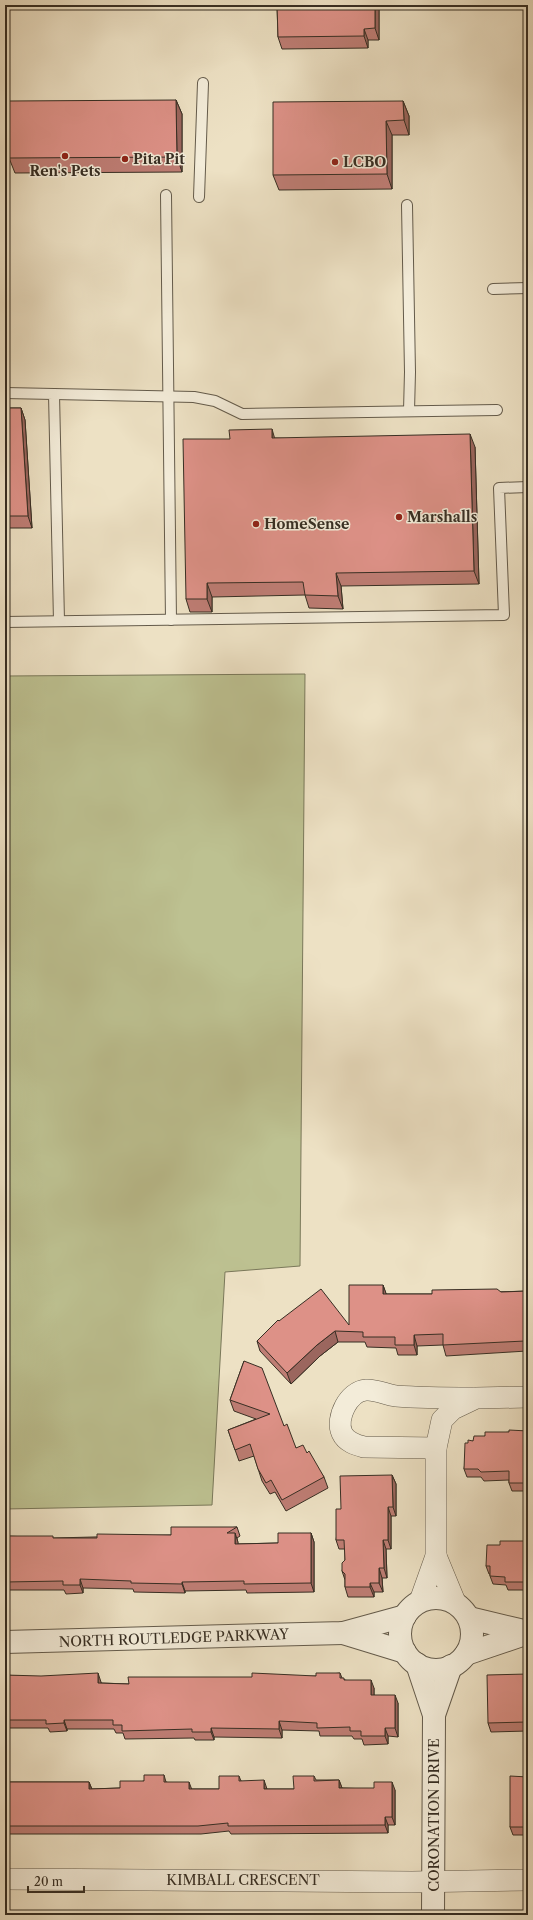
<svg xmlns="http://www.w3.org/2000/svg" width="533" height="1920" viewBox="0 0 533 1920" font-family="'Libre Caslon Text',serif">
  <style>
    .green { fill: #bdc191; stroke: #7a785a }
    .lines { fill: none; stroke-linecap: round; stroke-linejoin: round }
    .service-casing { stroke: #645b4b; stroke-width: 12 }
    .minor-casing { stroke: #645b4b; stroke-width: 22 }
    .tertiary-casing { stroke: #645b4b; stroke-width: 24 }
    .service { stroke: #f3ecd9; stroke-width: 10 }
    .minor { stroke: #f3ecd9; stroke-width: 21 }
    .tertiary { stroke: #f3ecd9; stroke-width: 22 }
    .wall { fill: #be7d74; stroke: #372e23 }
    .shaded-wall { fill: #9b665e; stroke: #372e23 }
    .building { fill: #dd9187; stroke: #372e23 }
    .poi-dot { fill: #8f2418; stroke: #f3ecd9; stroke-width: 1.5 }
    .labels { text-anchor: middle; stroke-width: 3; stroke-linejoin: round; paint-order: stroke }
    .poi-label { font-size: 14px; font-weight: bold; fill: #372e23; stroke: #f3ecd9; text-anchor: start }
    .street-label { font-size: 14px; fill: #372e23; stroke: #f3ecd9 }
  </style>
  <rect width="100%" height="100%" fill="#ede1c4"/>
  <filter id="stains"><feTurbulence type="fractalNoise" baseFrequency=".005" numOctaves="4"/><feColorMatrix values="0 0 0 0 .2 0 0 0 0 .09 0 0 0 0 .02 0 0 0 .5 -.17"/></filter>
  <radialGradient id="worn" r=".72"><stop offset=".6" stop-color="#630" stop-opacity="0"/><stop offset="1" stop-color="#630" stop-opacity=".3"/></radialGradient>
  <polygon class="green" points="305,674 300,1266 225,1272 212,1505 5,1509 5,676"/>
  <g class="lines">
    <g class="service-casing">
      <g id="service">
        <polyline points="166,195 171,620"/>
        <polyline points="199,197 203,83"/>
        <polyline points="407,205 410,372 409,411"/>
        <polyline points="493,289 528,288"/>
        <polyline points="5,393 54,394 59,621"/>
        <polyline points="54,394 194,397 215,401 242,414 497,410"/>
        <polyline points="5,622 504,615 499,488 528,487"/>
      </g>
    </g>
    <g class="minor-casing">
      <g id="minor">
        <path d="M436 1448 364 1447C356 1445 346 1442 342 1433 335 1418 349 1391 366 1390 375 1389 387 1395 396 1396 422 1398 447 1398 473 1398"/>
        <polyline points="436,1556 455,1602"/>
        <polyline points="420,1601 436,1556 436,1448 442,1420 453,1409 476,1398 528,1397"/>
        <polyline points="5,1879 412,1882 528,1880"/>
      </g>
    </g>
    <g class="tertiary-casing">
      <g id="tertiary">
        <circle cx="436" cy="1634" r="36"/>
        <polyline points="469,1618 528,1632"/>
        <polyline points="343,1633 405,1652"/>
        <polyline points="5,1642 343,1633 405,1616"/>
        <polyline points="466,1654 528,1633"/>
        <polyline points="417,1664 434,1715 433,1915"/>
        <polyline points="434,1715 451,1666"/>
      </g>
    </g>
    <use href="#service" class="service"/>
    <use href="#minor" class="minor"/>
    <use href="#tertiary" class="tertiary"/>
  </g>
  <g class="wall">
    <polygon points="277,5 379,5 379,40 368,40 368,48 282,49 278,37"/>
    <polygon points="176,100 182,114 182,172 15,173 9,158"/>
    <polygon points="403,101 409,116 409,135 392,135 392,189 279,190 273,175"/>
    <polygon points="5,408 21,408 25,420 32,528 5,528"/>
    <polygon points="275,438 475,447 479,584 341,586 343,609 309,608 305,595 212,597 212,612 190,612 186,599"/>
    <polygon points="383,1285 386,1294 432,1294 528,1291 528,1353 527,1351 446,1356 443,1345 417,1346 417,1355 398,1355 396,1348 367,1347 365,1342 338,1342 320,1356 291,1384 260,1351 257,1341 279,1321 349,1325"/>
    <polygon points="244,1361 284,1426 296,1448 307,1453 324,1477 328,1488 286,1511 275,1492 270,1494 262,1481 254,1456 239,1461 228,1430 256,1419 234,1411 230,1400"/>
    <polygon points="528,1431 528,1491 512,1491 509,1483 509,1480 484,1481 481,1477 467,1477 464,1469 468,1443 485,1436 509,1432"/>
    <polygon points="392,1475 396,1484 396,1516 391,1516 391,1549 386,1549 387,1578 382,1578 383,1592 374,1592 374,1597 348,1597 345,1587 345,1580 342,1571 345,1560 345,1549 339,1549 336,1540 341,1509"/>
    <polygon points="237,1527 240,1536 237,1538 238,1544 278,1543 311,1533 314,1542 314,1592 247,1593 246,1590 185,1591 185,1593 134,1592 133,1589 83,1588 83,1593 66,1594 64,1590 5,1590 5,1536 54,1538 171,1535"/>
    <polygon points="528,1541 528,1590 508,1590 506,1585 493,1584 490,1576 490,1574 489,1574 486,1566 500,1545"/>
    <polygon points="340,1673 342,1678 345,1680 374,1688 374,1695 398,1703 398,1737 388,1736 388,1744 364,1745 362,1739 354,1739 352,1736 320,1736 319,1731 282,1730 282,1738 214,1737 214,1740 195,1740 194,1738 125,1739 123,1733 116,1733 114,1729 67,1729 67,1731 50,1732 48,1728 5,1728 5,1675 101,1682 101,1683 129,1684 316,1676"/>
    <polygon points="528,1674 528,1731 491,1732 488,1723"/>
    <polygon points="164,1775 166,1782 191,1789 219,1789 239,1776 241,1781 267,1789 294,1789 314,1776 316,1780 339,1780 342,1788 395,1790 395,1825 388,1825 388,1833 231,1834 229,1831 201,1834 5,1834 5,1782 89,1782 92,1789 120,1788"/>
    <polygon points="528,1777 528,1835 513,1835 510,1827"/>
  </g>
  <g class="shaded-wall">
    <polygon points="375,5 379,5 379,40 375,28"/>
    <polygon points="364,29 368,40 368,48 364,36"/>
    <polygon points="176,100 182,114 182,172 177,157"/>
    <polygon points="403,101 409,116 409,135 404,120"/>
    <polygon points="386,121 392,135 392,189 387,174"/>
    <polygon points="21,408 25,420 32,528 28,516"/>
    <polygon points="272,429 276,443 272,438"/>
    <polygon points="470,434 475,447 479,584 474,571"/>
    <polygon points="336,573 341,586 343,609 338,596"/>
    <polygon points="207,583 212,597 212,612 207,599"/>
    <polygon points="383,1285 387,1296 383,1294"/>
    <polygon points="335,1331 338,1342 320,1356 291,1384 287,1373 317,1345"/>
    <polygon points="414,1335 417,1346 417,1355 414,1345"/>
    <polygon points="392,1475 396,1484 396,1516 393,1507"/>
    <polygon points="388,1507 391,1516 391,1549 388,1540"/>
    <polygon points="235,1533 238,1542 238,1552 235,1544"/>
    <polygon points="311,1533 314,1542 314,1592 311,1583"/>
    <polygon points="383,1540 386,1549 387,1578 384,1568"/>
    <polygon points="379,1568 382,1578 383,1592 379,1583"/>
    <polygon points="80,1579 83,1588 83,1593 80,1585"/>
    <polygon points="182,1582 185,1591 185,1593 182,1584"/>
    <polygon points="370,1583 374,1592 374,1597 370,1587"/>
    <polygon points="98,1673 101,1682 101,1692 98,1683"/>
    <polygon points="371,1680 374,1688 374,1703 371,1695"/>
    <polygon points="395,1695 398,1703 398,1737 395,1728"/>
    <polygon points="64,1720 67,1729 67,1731 64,1723"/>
    <polygon points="279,1721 282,1730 282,1738 279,1729"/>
    <polygon points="211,1728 214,1737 214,1740 211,1732"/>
    <polygon points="385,1728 388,1736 388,1744 385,1736"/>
    <polygon points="264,1780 267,1789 264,1789"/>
    <polygon points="339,1780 342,1788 339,1788"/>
    <polygon points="89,1782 92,1790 89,1789"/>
    <polygon points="189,1782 192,1790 189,1789"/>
    <polygon points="392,1782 395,1790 395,1825 392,1817"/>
    <polygon points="385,1817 388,1825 388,1833 385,1825"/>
  </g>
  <g class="building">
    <polygon points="277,5 375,5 375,28 364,29 364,36 278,37"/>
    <polygon points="176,100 177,157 9,158 9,101"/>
    <polygon points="403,101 404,120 386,121 387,174 273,175 273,102"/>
    <polygon points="5,408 21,408 28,516 5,516"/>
    <polygon points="272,429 272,438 470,434 474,571 336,573 338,596 305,595 303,582 207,583 207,599 186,599 183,439 230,439 229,430"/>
    <polygon points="349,1285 383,1285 383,1294 432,1294 432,1290 497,1289 501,1292 528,1291 528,1344 525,1344 525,1341 443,1345 443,1334 414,1335 414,1345 395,1345 395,1337 363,1337 363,1332 335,1331 317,1345 287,1373 257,1341 278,1320 279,1321 321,1289 349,1325"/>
    <polygon points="244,1361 262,1368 284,1426 287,1424 296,1448 303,1445 307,1453 309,1451 324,1477 282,1500 271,1480 266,1483 258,1469 250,1444 235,1450 228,1430 270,1414 230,1400"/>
    <polygon points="509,1430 528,1431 528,1483 509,1483 509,1471 481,1472 478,1469 464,1469 465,1443 468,1443 468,1440 473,1441 474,1436 485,1436 485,1432 509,1432"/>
    <polygon points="392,1475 393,1507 388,1507 388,1540 383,1540 384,1568 379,1568 379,1583 370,1583 370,1587 345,1587 345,1574 342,1571 342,1563 345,1560 344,1540 336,1540 336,1509 341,1509 340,1476"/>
    <polygon points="171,1527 237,1527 227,1533 235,1533 235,1544 278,1543 278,1533 311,1533 311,1583 244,1584 244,1581 182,1582 182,1584 131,1583 131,1581 80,1579 80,1585 63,1585 63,1581 5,1582 5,1536 53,1536 53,1538 97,1538 97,1534 171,1535"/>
    <polygon points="500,1541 528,1541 528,1582 505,1582 505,1577 490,1576 490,1566 486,1566 487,1545 500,1545"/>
    <polygon points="98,1673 98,1683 129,1684 128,1677 252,1677 252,1673 316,1676 316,1673 340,1673 340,1678 344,1678 344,1680 371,1680 371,1695 395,1695 395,1728 385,1728 385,1736 361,1736 361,1731 350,1731 350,1727 317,1728 317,1723 279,1721 279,1729 211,1728 211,1732 192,1732 192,1729 122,1731 122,1725 113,1725 113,1720 64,1720 64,1723 46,1724 46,1720 5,1720 5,1675 41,1676"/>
    <polygon points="528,1674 528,1720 526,1720 526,1722 488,1723 487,1675"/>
    <polygon points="144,1775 164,1775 164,1782 189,1782 189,1789 219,1789 219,1776 239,1776 239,1781 264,1780 264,1789 294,1789 293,1776 314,1776 314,1781 339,1780 339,1788 374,1788 374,1782 392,1782 392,1817 385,1817 385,1825 228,1826 228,1823 198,1826 5,1826 5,1782 89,1782 89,1789 120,1788 120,1781 144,1781"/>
    <polygon points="510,1776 528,1777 528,1827 510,1827"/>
    <polygon points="401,1913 401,1915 5,1915 5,1914"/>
  </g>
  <g class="poi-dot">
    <circle cx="65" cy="156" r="4"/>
    <circle cx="125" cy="159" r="4"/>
    <circle cx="335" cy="162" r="4"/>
    <circle cx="399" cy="517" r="4"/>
    <circle cx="256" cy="524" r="4"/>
  </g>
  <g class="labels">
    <g class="poi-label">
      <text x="133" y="164">Pita Pit</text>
      <text x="343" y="167">LCBO</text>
      <text x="65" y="176" text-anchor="middle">Ren's Pets</text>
      <text x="407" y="522">Marshalls</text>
      <text x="264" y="529">HomeSense</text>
    </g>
    <g class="street-label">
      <text transform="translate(174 1638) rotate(-2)" y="5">NORTH ROUTLEDGE PARKWAY</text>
      <text transform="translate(434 1815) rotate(-90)" y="5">CORONATION DRIVE</text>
      <text x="243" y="1885">KIMBALL CRESCENT</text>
    </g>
  </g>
  <rect width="533" height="1920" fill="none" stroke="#ede1c4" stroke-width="20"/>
  <rect x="6" y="6" width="521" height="1908" fill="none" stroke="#372e23" stroke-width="2"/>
  <rect x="10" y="10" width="513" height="1900" fill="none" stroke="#372e23"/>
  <path d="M28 1886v6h56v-6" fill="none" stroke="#372e23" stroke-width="2"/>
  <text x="34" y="1886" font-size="12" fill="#372e23" stroke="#f3ecd9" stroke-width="3" paint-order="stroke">20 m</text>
  <rect width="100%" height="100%" filter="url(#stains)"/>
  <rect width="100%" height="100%" fill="url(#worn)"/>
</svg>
